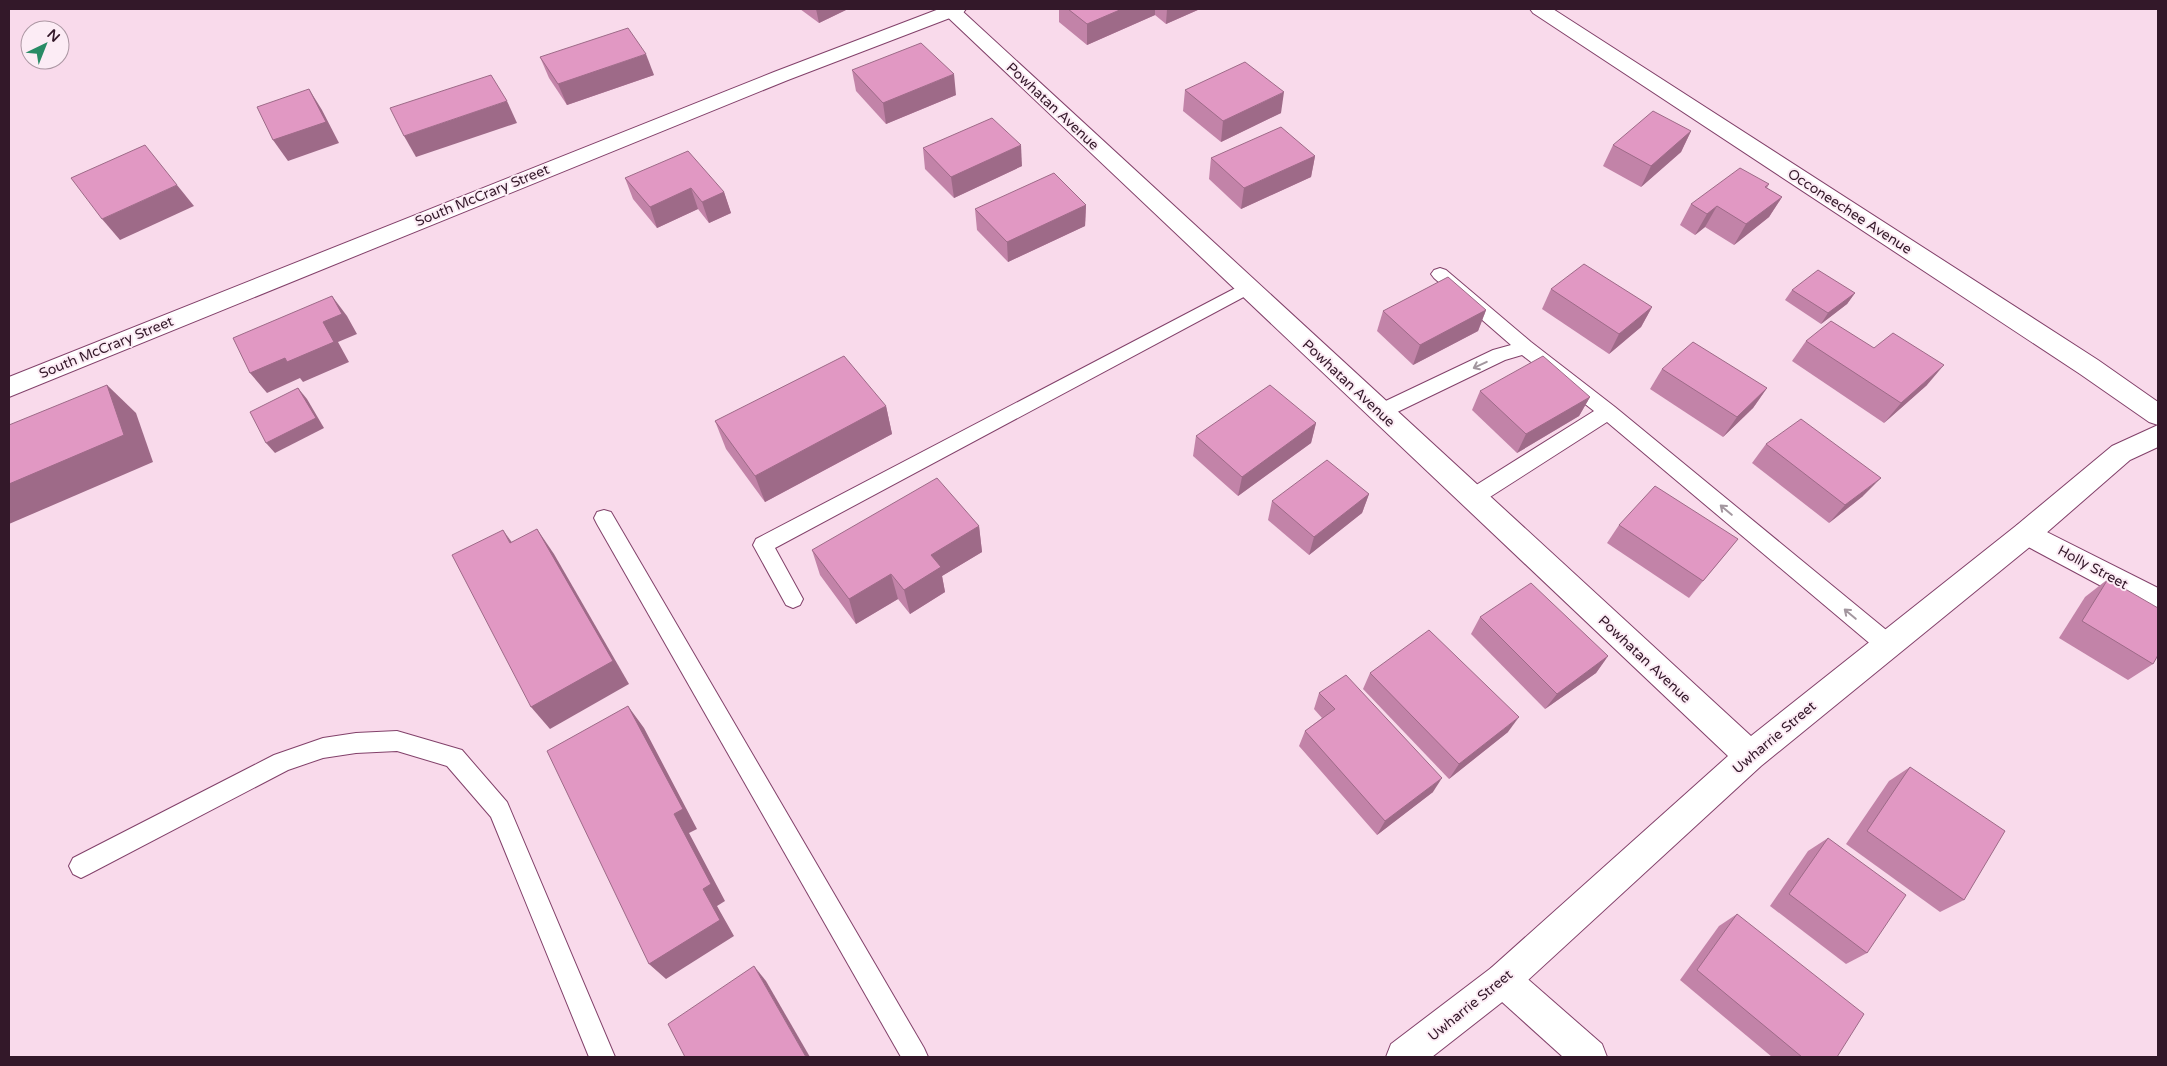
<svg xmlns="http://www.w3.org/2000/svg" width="2167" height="1066" viewBox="0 0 2167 1066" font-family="'Varela Round',sans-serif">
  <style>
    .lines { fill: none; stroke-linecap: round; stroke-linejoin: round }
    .lane-casing { stroke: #82416a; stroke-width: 2 }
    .street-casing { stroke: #82416a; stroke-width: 2 }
    .secondary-casing { stroke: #82416a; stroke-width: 2 }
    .lane { fill: #fff; fill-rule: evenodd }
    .street { fill: #fff; fill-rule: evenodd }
    .secondary { fill: #fff; fill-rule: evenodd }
    .wall { fill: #c283a8 }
    .shaded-wall { fill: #9e6a88 }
    .building { fill: #e198c3; stroke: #9e6a88 }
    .oneway { stroke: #a3979f }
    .labels { text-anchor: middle; stroke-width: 4; stroke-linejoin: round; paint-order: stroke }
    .street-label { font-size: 14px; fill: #331829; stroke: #fcecf5 }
  </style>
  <rect width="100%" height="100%" fill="#f9daeb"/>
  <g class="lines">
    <g class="lane-casing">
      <g id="lane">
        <polygon points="1440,268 1446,270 1531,342 1615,407 1896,638 1899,645 1896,652 1888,654 1880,652 1607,422 1479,504 1472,506 1465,504 1462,498 1465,492 1594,411 1522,355 1505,360 1387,417 1380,419 1373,417 1371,412 1373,407 1493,350 1511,345 1434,278 1431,274 1434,270"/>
        <polygon points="1247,282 1253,284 1256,288 1253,292 775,548 803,599 800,605 793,608 786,605 753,545 756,539"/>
        <polygon points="604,510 611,512 924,1048 928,1057 901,1057 597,524 594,518 597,512"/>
        <polygon points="397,731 462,750 507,802 615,1057 589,1057 491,817 447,766 397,751 356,753 323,758 288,770 89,874 81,878 73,874 69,866 73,858 274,755 323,738 356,733"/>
      </g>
    </g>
    <g class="street-casing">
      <g id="street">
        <polygon points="939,9 966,9 963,13 788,80 9,397 9,377 774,72"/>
        <polygon points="1530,9 1553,9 2098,360 2158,402 2158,425 2149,422 2080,374 1533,13"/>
        <polygon points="2027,522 2158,588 2158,614 2148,611 2017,541 2013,533 2017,525"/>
        <polygon points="1503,963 1515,968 1602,1044 1607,1057 1563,1057 1491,992 1486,980 1491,968"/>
      </g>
    </g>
    <g class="secondary-casing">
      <polygon id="secondary" points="939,9 960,9 1751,736 2017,525 2112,446 2158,425 2158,447 2130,460 2037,541 1761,766 1515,992 1432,1057 1386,1057 1391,1044 1491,968 1728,756"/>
    </g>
    <use href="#lane" class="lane"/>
    <use href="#street" class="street"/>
    <use href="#secondary" class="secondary"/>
  </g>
  <g class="wall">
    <polygon points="800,9 848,9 819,23"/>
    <polygon points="1059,9 1200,9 1166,24 1155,15 1087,45 1059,22"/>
    <polygon points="540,57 654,75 567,105 549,78"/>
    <polygon points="852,70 956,95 886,124 856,91"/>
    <polygon points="1185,90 1281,113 1221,142 1183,111"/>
    <polygon points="1691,131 1681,152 1641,187 1603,166 1613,145"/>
    <polygon points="923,148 1022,166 954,198 925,169"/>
    <polygon points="1315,156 1311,177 1241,209 1209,179 1211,158"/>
    <polygon points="625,178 724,192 731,213 709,223 698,209 657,228 633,199"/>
    <polygon points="1769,184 1767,188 1782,197 1769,217 1734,245 1705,227 1695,235 1680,225 1691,204"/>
    <polygon points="1086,205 1085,226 1008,262 977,230 975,209"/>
    <polygon points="1551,289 1652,307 1641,327 1609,354 1542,309"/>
    <polygon points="1792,290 1855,293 1847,304 1821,324 1785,300"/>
    <polygon points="1486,310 1478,331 1413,365 1377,331 1383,311"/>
    <polygon points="1806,341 1927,385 1884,423 1792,361"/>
    <polygon points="1662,369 1767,388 1753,408 1723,437 1650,389"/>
    <polygon points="1480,391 1590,397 1579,416 1517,453 1472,410"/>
    <polygon points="886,406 892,434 765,502 726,449 715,421"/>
    <polygon points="1316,423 1311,443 1238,496 1193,456 1196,436"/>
    <polygon points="1766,444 1863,496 1829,523 1752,463"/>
    <polygon points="1369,494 1362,513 1309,555 1268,520 1272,501"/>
    <polygon points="1619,525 1738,539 1689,598 1607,543"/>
    <polygon points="979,526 982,552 942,576 945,592 910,614 898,599 856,624 820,575 812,550"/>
    <polygon points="2108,579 2153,664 2128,680 2059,638 2085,597"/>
    <polygon points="1480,617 1608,656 1596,673 1545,709 1471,634"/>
    <polygon points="1370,673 1508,732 1449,779 1363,689"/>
    <polygon points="1319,693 1433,792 1377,835 1299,746 1305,731 1322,718 1314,709"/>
    <polygon points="1910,767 1964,900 1940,912 1846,844 1889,781"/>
    <polygon points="1828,838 1867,953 1846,964 1770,906 1808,851"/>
    <polygon points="1737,914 1837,1057 1772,1057 1680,980 1719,926"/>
  </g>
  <g class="shaded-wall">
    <polygon points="816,9 848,9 819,23"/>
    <polygon points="1122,9 1155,9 1155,15 1087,45 1087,24"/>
    <polygon points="1167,9 1200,9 1166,24"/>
    <polygon points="646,54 654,75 567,105 558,84"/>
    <polygon points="954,74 956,95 886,124 883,103"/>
    <polygon points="309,89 322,110 339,143 288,161 273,140"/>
    <polygon points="1284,92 1281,113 1221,142 1223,121"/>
    <polygon points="507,101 517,123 416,157 404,136"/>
    <polygon points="1691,131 1681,152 1641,187 1651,166"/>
    <polygon points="1021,145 1022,166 954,198 951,177"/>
    <polygon points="1315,156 1311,177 1241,209 1244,188"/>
    <polygon points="177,185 194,206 120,240 102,219"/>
    <polygon points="691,188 698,209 657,228 650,207"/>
    <polygon points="724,192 731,213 709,223 702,202"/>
    <polygon points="1782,197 1769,217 1734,245 1746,224"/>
    <polygon points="1086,205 1085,226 1008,262 1007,242"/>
    <polygon points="1717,206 1705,227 1695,235 1707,214"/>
    <polygon points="1855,293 1847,304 1821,324 1828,313"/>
    <polygon points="332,296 347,316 357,334 338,342 349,362 303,382 300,378 267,393 250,373"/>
    <polygon points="1652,307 1641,327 1609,354 1619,334"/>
    <polygon points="1486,310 1478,331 1413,365 1420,345"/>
    <polygon points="1944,365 1927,385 1884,423 1901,403"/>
    <polygon points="107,385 136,413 153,462 9,524 9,484"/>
    <polygon points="298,388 307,399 324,428 275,453 266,443"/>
    <polygon points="1767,388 1753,408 1723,437 1737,417"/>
    <polygon points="1590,397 1579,416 1517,453 1526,434"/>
    <polygon points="886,406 892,434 765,502 755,476"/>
    <polygon points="1316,423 1311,443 1238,496 1242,477"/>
    <polygon points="1881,478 1863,496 1829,523 1845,505"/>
    <polygon points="1369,494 1362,513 1309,555 1314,537"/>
    <polygon points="979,526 982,552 942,576 945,592 910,614 904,590 931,555"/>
    <polygon points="537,529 554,554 629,684 550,729 531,707"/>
    <polygon points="503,530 521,555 510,543"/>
    <polygon points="891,574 898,599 856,624 849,599"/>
    <polygon points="1608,656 1596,673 1545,709 1557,694"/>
    <polygon points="628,706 644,728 697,829 689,833 725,901 717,906 734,936 666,979 649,964 703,889 674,814"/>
    <polygon points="1519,717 1508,732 1449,779 1459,764"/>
    <polygon points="1442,778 1433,792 1377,835 1385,821"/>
    <polygon points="754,966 766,981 810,1057 806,1057"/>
  </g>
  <g class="building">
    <polygon points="1068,9 1122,9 1087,24"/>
    <polygon points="628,28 646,54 558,84 540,57"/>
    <polygon points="921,43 954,74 883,103 852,70"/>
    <polygon points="1245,62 1284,92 1223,121 1185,90"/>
    <polygon points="491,75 507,101 404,136 390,108"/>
    <polygon points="309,89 326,122 273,140 257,107"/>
    <polygon points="1653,111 1691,131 1651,166 1613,145"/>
    <polygon points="992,118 1021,145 951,177 923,148"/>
    <polygon points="1281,127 1315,156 1244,188 1211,158"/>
    <polygon points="145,145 177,185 102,219 71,178"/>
    <polygon points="688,151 724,192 702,202 691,188 650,207 625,178"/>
    <polygon points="1740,168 1769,184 1765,187 1782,197 1746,224 1717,206 1707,214 1691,204"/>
    <polygon points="1054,173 1086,205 1007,242 975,209"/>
    <polygon points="1584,264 1652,307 1619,334 1551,289"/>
    <polygon points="1818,270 1855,293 1828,313 1792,290"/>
    <polygon points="1448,277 1486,310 1420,345 1383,311"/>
    <polygon points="332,296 342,314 323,322 334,342 287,362 285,358 250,373 233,338"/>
    <polygon points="1831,321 1874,348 1893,333 1944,365 1901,403 1806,341"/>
    <polygon points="1693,342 1767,388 1737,417 1662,369"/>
    <polygon points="844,356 886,406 755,476 715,421"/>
    <polygon points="1543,356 1590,397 1526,434 1480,391"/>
    <polygon points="107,385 124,435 9,484 9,425"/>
    <polygon points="1270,385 1316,423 1242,477 1196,436"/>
    <polygon points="298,388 316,418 266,443 250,412"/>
    <polygon points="1801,419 1881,478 1845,505 1766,444"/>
    <polygon points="1327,460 1369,494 1314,537 1272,501"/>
    <polygon points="937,478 979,526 931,555 941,567 904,590 891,574 849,599 812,550"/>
    <polygon points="1655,486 1738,539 1703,581 1619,525"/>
    <polygon points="537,529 613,661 531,707 452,555 503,530 510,543"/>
    <polygon points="2108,579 2158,608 2158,655 2153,664 2082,621"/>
    <polygon points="1531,583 1608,656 1557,694 1480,617"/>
    <polygon points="1429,630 1519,717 1459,764 1370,673"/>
    <polygon points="1346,675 1442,778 1385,821 1305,731 1335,709 1319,693"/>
    <polygon points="628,706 683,809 674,814 711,884 703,889 720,920 649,964 547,751"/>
    <polygon points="1910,767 2005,831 1964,900 1867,831"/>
    <polygon points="1828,838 1906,895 1867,953 1789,894"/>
    <polygon points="1737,914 1864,1014 1837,1057 1802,1057 1697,970"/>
    <polygon points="754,966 806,1057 685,1057 668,1024"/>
  </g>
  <defs><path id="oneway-shaft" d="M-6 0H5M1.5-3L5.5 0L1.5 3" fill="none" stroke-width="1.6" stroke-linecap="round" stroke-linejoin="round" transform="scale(1.25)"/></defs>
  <g class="oneway">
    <use href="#oneway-shaft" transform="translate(1480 365) rotate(155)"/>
    <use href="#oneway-shaft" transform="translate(1726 510) rotate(-140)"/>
    <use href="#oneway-shaft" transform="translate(1850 614) rotate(-140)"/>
  </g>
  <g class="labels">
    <g class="street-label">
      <text transform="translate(1053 106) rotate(43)" y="5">Powhatan Avenue</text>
      <text transform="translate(482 195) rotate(-22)" y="5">South McCrary Street</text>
      <text transform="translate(1850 211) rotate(33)" y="5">Occoneechee Avenue</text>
      <text transform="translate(106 347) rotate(-22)" y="5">South McCrary Street</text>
      <text transform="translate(1349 383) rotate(43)" y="5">Powhatan Avenue</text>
      <text transform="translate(2093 567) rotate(28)" y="5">Holly Street</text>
      <text transform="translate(1645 659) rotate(43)" y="5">Powhatan Avenue</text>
      <text transform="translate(1774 737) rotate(-40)" y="5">Uwharrie Street</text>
      <text transform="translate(1470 1005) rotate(-39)" y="5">Uwharrie Street</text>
    </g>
  </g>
  <rect width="2167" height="1066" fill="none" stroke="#331829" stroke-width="20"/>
  <g transform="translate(45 45) rotate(43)"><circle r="24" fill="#fcecf5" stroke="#ac97a3"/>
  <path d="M0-4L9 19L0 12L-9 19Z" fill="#288b65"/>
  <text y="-8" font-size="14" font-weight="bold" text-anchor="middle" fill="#331829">N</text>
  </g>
</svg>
